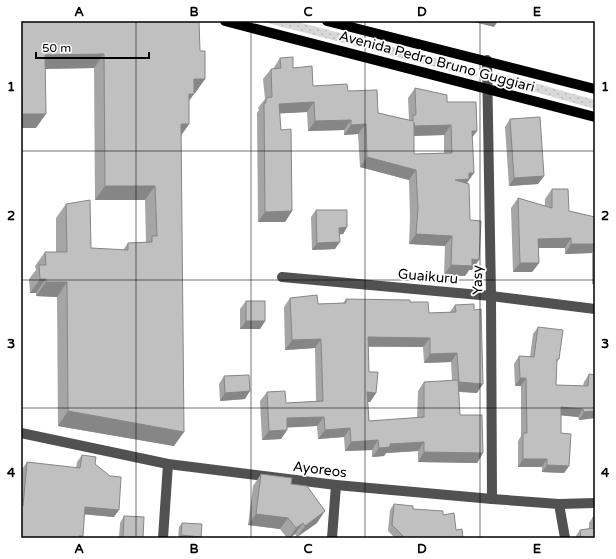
<svg xmlns="http://www.w3.org/2000/svg" width="616" height="559" viewBox="0 0 616 559" font-family="'Varela Round',sans-serif">
  <style>
    .grass { fill: url(#grass-dots) }
    .lines { fill: none; stroke-linecap: round; stroke-linejoin: round }
    .minor { stroke: #515151; stroke-width: 10 }
    .major { stroke: #000; stroke-width: 10 }
    .wall { fill: #a5a5a5; fill-rule: evenodd }
    .shaded-wall { fill: #868686 }
    .building { fill: #c0c0c0; stroke: #868686; fill-rule: evenodd }
    .grid { fill: none; stroke: #000; stroke-width: 1; stroke-opacity: 0.55 }
    .labels { text-anchor: middle; stroke-width: 3.5; stroke-linejoin: round; paint-order: stroke }
    .street-label { font-size: 14px; fill: #000; stroke: #fff }
    .neatline { fill: none; stroke: #000; stroke-width: 1.5 }
    .grid-label { font-size: 13px; text-anchor: middle; font-weight: bold; fill: #000 }
  </style>
  <defs>
    <pattern id="grass-dots" width="8" height="8" patternUnits="userSpaceOnUse"><rect width="8" height="8" fill="#d8d8d8"/><path d="M2 2h.1M6 6h.1" fill="none" stroke="#b8b8b8" stroke-width="1.8" stroke-linecap="round"/></pattern>
  </defs>
  <rect width="100%" height="100%" fill="#fff"/>
  <g class="grass">
    <polygon points="260,21 294,21 476,69 478,75 474,77"/>
    <polygon points="506,75 595,100 595,109 504,83 501,82 501,77"/>
  </g>
  <g class="lines">
    <g class="minor">
      <polyline points="487,60 491,296 492,499"/>
      <polyline points="282,277 491,296 595,309"/>
      <polyline points="21,433 168,464 336,485 492,499 559,504 595,503"/>
      <polyline points="559,504 565,538"/>
      <polyline points="163,538 168,464"/>
      <polyline points="332,538 336,485"/>
    </g>
    <g class="major">
      <polyline points="225,21 595,117"/>
      <polyline points="327,21 595,89"/>
    </g>
  </g>
  <g class="wall">
    <polygon points="21,21 200,51 205,79 195,93 194,93 189,100 189,124 181,136 174,446 58,426 57,297 36,296 36,293 30,293 29,279 36,270 35,266 45,252 56,252 56,218 66,204 91,248 123,250 128,243 146,242 145,200 95,200 94,68 45,69 36,128 21,128"/>
    <path d="M280 58 293 68 313 86 348 91 378 113 409 120 408 98 415 88 447 102 477 131 472 138 467 183 470 220 472 270H469L465 276 444 275 445 246 409 244 410 218 409 180 360 167 358 134 344 135V130L308 131 307 112 280 113 281 130 292 211 285 222H258L257 113 259 110 258 108 265 99 263 79 271 69H273ZM444 135V153L414 154V136Z"/>
    <polygon points="510,119 544,176 538,184 509,186 505,127"/>
    <polygon points="552,189 569,211 595,217 595,284 592,284 592,253 565,254 565,248 538,248 539,263 532,272 513,272 511,208 518,198 545,206 545,199"/>
    <polygon points="316,210 347,227 343,234 340,234 335,249 312,250 311,217"/>
    <path d="M290 298 318 304 343 303 346 299 410 302 429 313 450 312 455 305 477 393 459 392 460 415 483 453 477 463 418 462V451L386 453 384 456 372 457V450L345 451 344 437 318 439 317 426 287 427V430L281 439 262 440 260 401 267 392 286 403 316 401 315 348 285 350 284 307ZM368 347H423L424 363 451 362 452 381 424 382 418 391 417 418 369 421 368 402H370L376 393 369 372Z"/>
    <polygon points="246,301 265,321 260,329 240,329 240,309"/>
    <polygon points="538,327 559,359 556,363 556,385 583,386 584,382 589,374 595,418 579,420 578,417 561,415 561,433 569,466 564,473 542,472 542,467 518,467 518,441 521,436 521,386 515,386 514,364 519,356 530,357 533,334"/>
    <polygon points="224,376 245,399 220,401 219,384"/>
    <polygon points="82,455 95,464 114,517 84,514 83,536 81,538 21,538 21,478 22,469 27,462 76,468 77,462"/>
    <polygon points="261,474 291,484 317,523 297,537 295,534 290,538 287,538 280,529 248,525 253,486"/>
    <polygon points="394,504 413,509 443,515 463,538 395,538 388,531 390,510"/>
    <polygon points="124,516 143,538 119,538 120,523"/>
    <polygon points="593,517 595,538 576,538 576,536 580,530 589,529 589,523"/>
    <polygon points="182,523 201,537 200,538 178,538 179,527"/>
  </g>
  <g class="shaded-wall">
    <polygon points="470,21 498,21 494,27"/>
    <polygon points="104,54 94,68 35,69 45,55"/>
    <polygon points="194,79 205,79 195,93 184,93"/>
    <polygon points="189,94 194,94 184,108"/>
    <polygon points="314,102 307,112 272,114 279,104"/>
    <polygon points="22,114 46,114 36,128 21,128 21,116"/>
    <polygon points="351,120 344,130 308,131 315,121"/>
    <polygon points="181,124 189,124 179,138"/>
    <polygon points="366,124 358,134 344,135 351,125"/>
    <polygon points="451,125 444,135 407,136 414,126"/>
    <polygon points="472,131 477,131 469,141"/>
    <polygon points="367,157 416,170 409,180 360,167"/>
    <polygon points="469,173 474,173 467,183 455,180"/>
    <polygon points="544,176 538,184 509,186 514,178"/>
    <polygon points="105,186 155,186 145,200 95,200"/>
    <polygon points="292,211 285,222 258,222 265,212"/>
    <polygon points="347,227 343,234 335,235 339,228"/>
    <polygon points="416,234 452,236 445,246 409,244"/>
    <polygon points="571,238 565,248 532,248 538,239"/>
    <polygon points="340,242 335,249 312,250 317,243"/>
    <polygon points="571,244 595,244 595,248 592,253 565,254"/>
    <polygon points="472,259 479,260 472,270 469,270 465,276 444,275 451,265"/>
    <polygon points="520,263 539,263 532,272 513,272"/>
    <polygon points="40,279 46,279 36,293 30,293"/>
    <polygon points="595,280 595,284 592,284"/>
    <polygon points="46,282 67,282 57,297 36,296"/>
    <polygon points="246,321 265,321 260,329 240,329"/>
    <polygon points="368,337 430,338 423,347 362,346"/>
    <polygon points="321,339 315,348 285,350 292,340"/>
    <polygon points="457,353 451,362 424,363 430,354"/>
    <polygon points="520,378 526,378 521,386 515,386"/>
    <polygon points="459,382 483,384 477,393 453,391"/>
    <polygon points="250,391 245,399 220,401 225,393"/>
    <polygon points="367,392 376,393 370,402 361,402"/>
    <polygon points="561,407 583,409 578,417 556,415"/>
    <polygon points="68,411 184,432 174,446 58,426"/>
    <polygon points="595,411 595,418 579,420 584,412"/>
    <polygon points="324,417 317,426 280,428 287,418"/>
    <polygon points="350,428 344,437 318,439 325,430"/>
    <polygon points="287,430 281,439 262,440 269,431"/>
    <polygon points="378,440 372,450 345,451 351,442"/>
    <polygon points="424,442 418,451 386,453 384,456 372,457 379,448 390,444"/>
    <polygon points="424,452 483,453 477,463 418,462"/>
    <polygon points="523,459 547,459 542,467 518,467"/>
    <polygon points="547,465 569,466 564,473 542,472"/>
    <polygon points="85,507 119,510 114,517 80,514"/>
    <polygon points="325,511 317,523 297,537 305,526"/>
    <polygon points="256,514 288,518 280,529 248,525"/>
    <polygon points="303,523 295,534 290,538 289,538 296,528"/>
    <polygon points="181,535 201,537 200,538 179,538"/>
    <polygon points="79,536 83,536 81,538 77,538"/>
  </g>
  <g class="building">
    <polygon points="21,21 199,21 200,51 205,51 205,79 194,79 194,94 189,94 189,124 181,124 184,432 68,411 67,282 46,282 46,279 40,279 39,265 46,265 45,252 67,252 66,204 90,200 91,248 128,250 128,243 152,242 152,236 157,236 155,186 105,186 104,54 45,55 46,114 22,114 22,94 21,94"/>
    <path d="M293 57V68L312 66 313 86 347 84 348 91 377 90 378 113 413 121V115H416L415 88 447 95V102H476L477 131H472L474 173H469V179L455 180 469 184 470 220 481 221 479 260 472 259V266L451 265 452 236 416 234 418 208 416 170 367 157 366 124 351 125V120L315 121 314 102 279 104 281 130 291 129 292 211 265 212 264 103H266V98L272 97 271 69 281 68 280 58ZM414 122V126L451 125 452 153 414 154Z"/>
    <polygon points="540,117 544,176 514,178 510,119"/>
    <polygon points="552,189 568,189 569,211 595,217 595,244 571,244 571,238 538,239 539,263 520,263 518,198 552,208"/>
    <polygon points="316,210 347,210 347,227 339,228 340,242 317,243"/>
    <polygon points="317,295 318,304 346,303 346,299 410,300 410,302 428,302 429,313 456,312 455,305 474,304 474,310 481,309 483,384 459,382 457,353 430,354 430,338 368,337 369,372 378,372 376,393 367,392 369,421 424,417 424,382 458,380 460,415 482,415 483,453 424,452 424,442 390,444 390,447 379,448 378,440 351,442 350,428 325,430 324,417 287,418 287,430 269,431 267,392 285,391 286,403 323,401 321,339 292,340 290,298"/>
    <rect x="246" y="301" width="19" height="20"/>
    <polygon points="538,327 563,330 559,359 557,359 556,385 588,386 589,374 595,375 595,411 584,412 583,409 561,407 561,433 571,434 569,466 547,465 547,459 523,459 523,433 527,433 526,378 520,378 519,356 534,357"/>
    <polygon points="249,375 250,391 225,393 224,376"/>
    <polygon points="82,455 96,457 95,464 110,476 121,477 119,510 85,507 83,536 79,536 79,538 21,538 21,505 23,506 27,462 80,468"/>
    <polygon points="261,474 292,478 291,484 307,486 325,511 305,526 303,523 296,528 288,518 256,514"/>
    <polygon points="394,504 413,506 413,509 443,511 443,515 454,513 456,530 462,529 463,538 401,538 403,536 392,525"/>
    <polygon points="124,516 144,517 143,538 123,538"/>
    <polygon points="593,517 595,517 595,538 581,538 580,530 594,528"/>
    <polygon points="182,523 202,524 201,537 181,535"/>
  </g>
  <path class="grid" d="M136 21V538M251 21V538M365 21V538M480 21V538M21 151H595M21 280H595M21 408H595"/>
  <g class="labels">
    <g class="street-label">
      <text transform="translate(437 61) rotate(15)" y="5">Avenida Pedro Bruno Guggiari</text>
      <text transform="translate(428 276) rotate(5)" y="5">Guaikuru</text>
      <text transform="translate(477 280) rotate(-91)" y="5">Yasy</text>
      <text transform="translate(320 469) rotate(7)" y="5">Ayoreos</text>
    </g>
  </g>
  <rect width="616" height="559" fill="none" stroke="#ffffff" stroke-width="44"/>
  <path d="M36 52v6h113v-6" fill="none" stroke="#000000" stroke-width="2"/>
  <text x="42" y="52" font-size="12" fill="#000000" stroke="#ffffff" stroke-width="3" paint-order="stroke">50 m</text>
  <rect x="22" y="22" width="572" height="515" class="neatline"/>
  <g class="grid-label">
    <text x="79" y="16">A</text>
    <text x="194" y="16">B</text>
    <text x="308" y="16">C</text>
    <text x="422" y="16">D</text>
    <text x="537" y="16">E</text>
    <text x="11" y="91">1</text>
    <text x="605" y="91">1</text>
    <text x="11" y="220">2</text>
    <text x="605" y="220">2</text>
    <text x="11" y="348">3</text>
    <text x="605" y="348">3</text>
    <text x="11" y="477">4</text>
    <text x="605" y="477">4</text>
    <text x="79" y="553">A</text>
    <text x="194" y="553">B</text>
    <text x="308" y="553">C</text>
    <text x="422" y="553">D</text>
    <text x="537" y="553">E</text>
  </g>
</svg>
